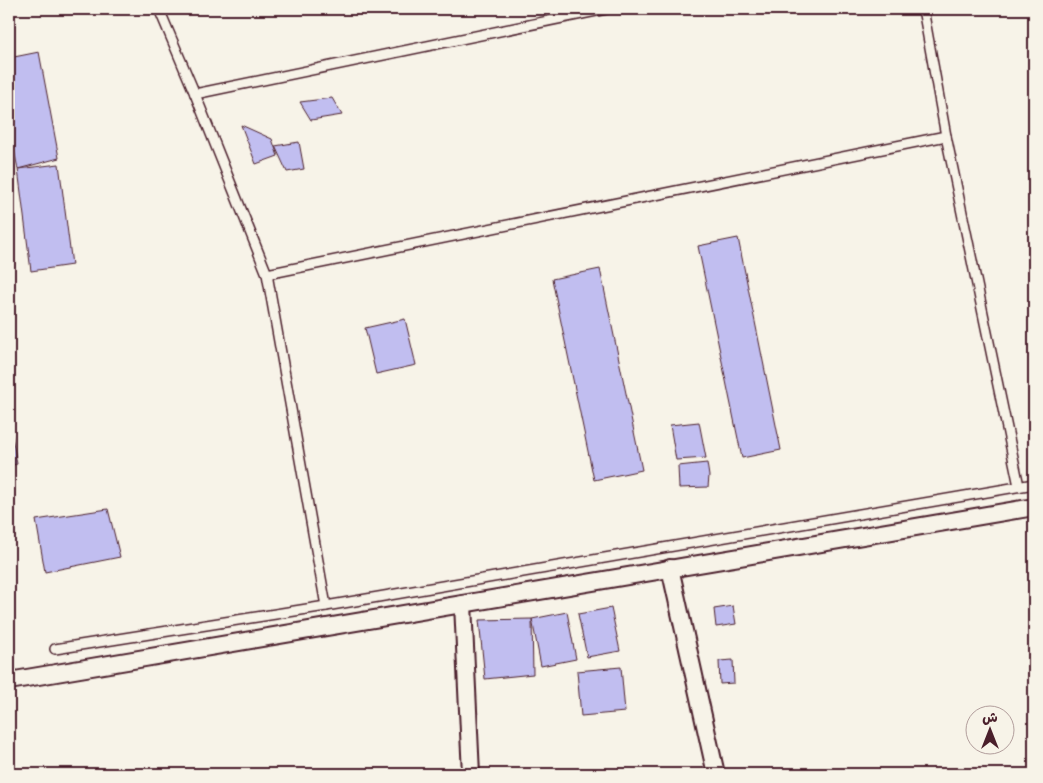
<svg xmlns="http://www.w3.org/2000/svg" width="1043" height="783" viewBox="0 0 1043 783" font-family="Mynerve,'Playpen Sans Arabic',sans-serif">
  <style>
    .building { fill: #c1bef0; stroke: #4a1f2b }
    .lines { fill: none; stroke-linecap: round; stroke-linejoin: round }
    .service-casing { stroke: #4a1f2b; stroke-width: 12 }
    .minor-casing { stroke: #4a1f2b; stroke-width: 20 }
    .service { stroke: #f7f3e8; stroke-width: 9 }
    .minor { stroke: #f7f3e8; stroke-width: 16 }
  </style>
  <rect width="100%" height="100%" fill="#f7f3e8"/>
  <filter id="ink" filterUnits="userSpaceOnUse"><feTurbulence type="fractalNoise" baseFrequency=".02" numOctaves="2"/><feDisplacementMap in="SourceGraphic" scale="10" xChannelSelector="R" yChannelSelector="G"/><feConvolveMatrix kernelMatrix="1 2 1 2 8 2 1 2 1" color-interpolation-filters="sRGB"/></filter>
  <g filter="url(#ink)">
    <g class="building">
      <polygon points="39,52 59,158 18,169 9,126 9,58"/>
      <polygon points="332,98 342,115 311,120 300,102"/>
      <polygon points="241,125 272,139 278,156 256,164"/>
      <polygon points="299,142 304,169 287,172 275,146"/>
      <polygon points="59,164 72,265 31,271 18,169"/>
      <polygon points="738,238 781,450 742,458 698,246"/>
      <polygon points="600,269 642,470 594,480 552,279"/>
      <polygon points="405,319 416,365 376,374 365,328"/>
      <polygon points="9,420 17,464 9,466"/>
      <polygon points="699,422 706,458 676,460 670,425"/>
      <polygon points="707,463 709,476 708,487 679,488 678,466"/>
      <polygon points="108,509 120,557 45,572 36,520"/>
      <polygon points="733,606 736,624 716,627 714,609"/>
      <polygon points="611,608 620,651 587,657 578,614"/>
      <polygon points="567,612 576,659 541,666 532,619"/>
      <polygon points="532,619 533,674 485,679 479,620"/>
      <polygon points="733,660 734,683 720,684 719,661"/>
      <polygon points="621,667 625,712 581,716 577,671"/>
    </g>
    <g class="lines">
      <g class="service-casing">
        <g id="service">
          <polyline points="159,9 195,94 267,274 326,606"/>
          <polyline points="923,9 946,136 1019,486"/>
          <polyline points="195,94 606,9"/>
          <polyline points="267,274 946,136"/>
          <polyline points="55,649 326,606 1034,484"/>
        </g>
      </g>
      <g class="minor-casing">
        <g id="minor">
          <polyline points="670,568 716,774"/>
          <polyline points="463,604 471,774"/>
          <polyline points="9,681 1034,507"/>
        </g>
      </g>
      <use href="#service" class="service"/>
      <use href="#minor" class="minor"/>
    </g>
  </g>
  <rect width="1043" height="783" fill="none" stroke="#f7f3e8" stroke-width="30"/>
  <rect x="15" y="15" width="1013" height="753" fill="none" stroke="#4a1f2b" stroke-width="2" filter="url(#ink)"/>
  <g transform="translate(990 730)"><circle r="24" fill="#f7f3e8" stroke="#b29e9c"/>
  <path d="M0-4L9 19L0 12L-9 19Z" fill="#4a1f2b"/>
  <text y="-8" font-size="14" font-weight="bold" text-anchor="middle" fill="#4a1f2b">ش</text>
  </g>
</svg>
